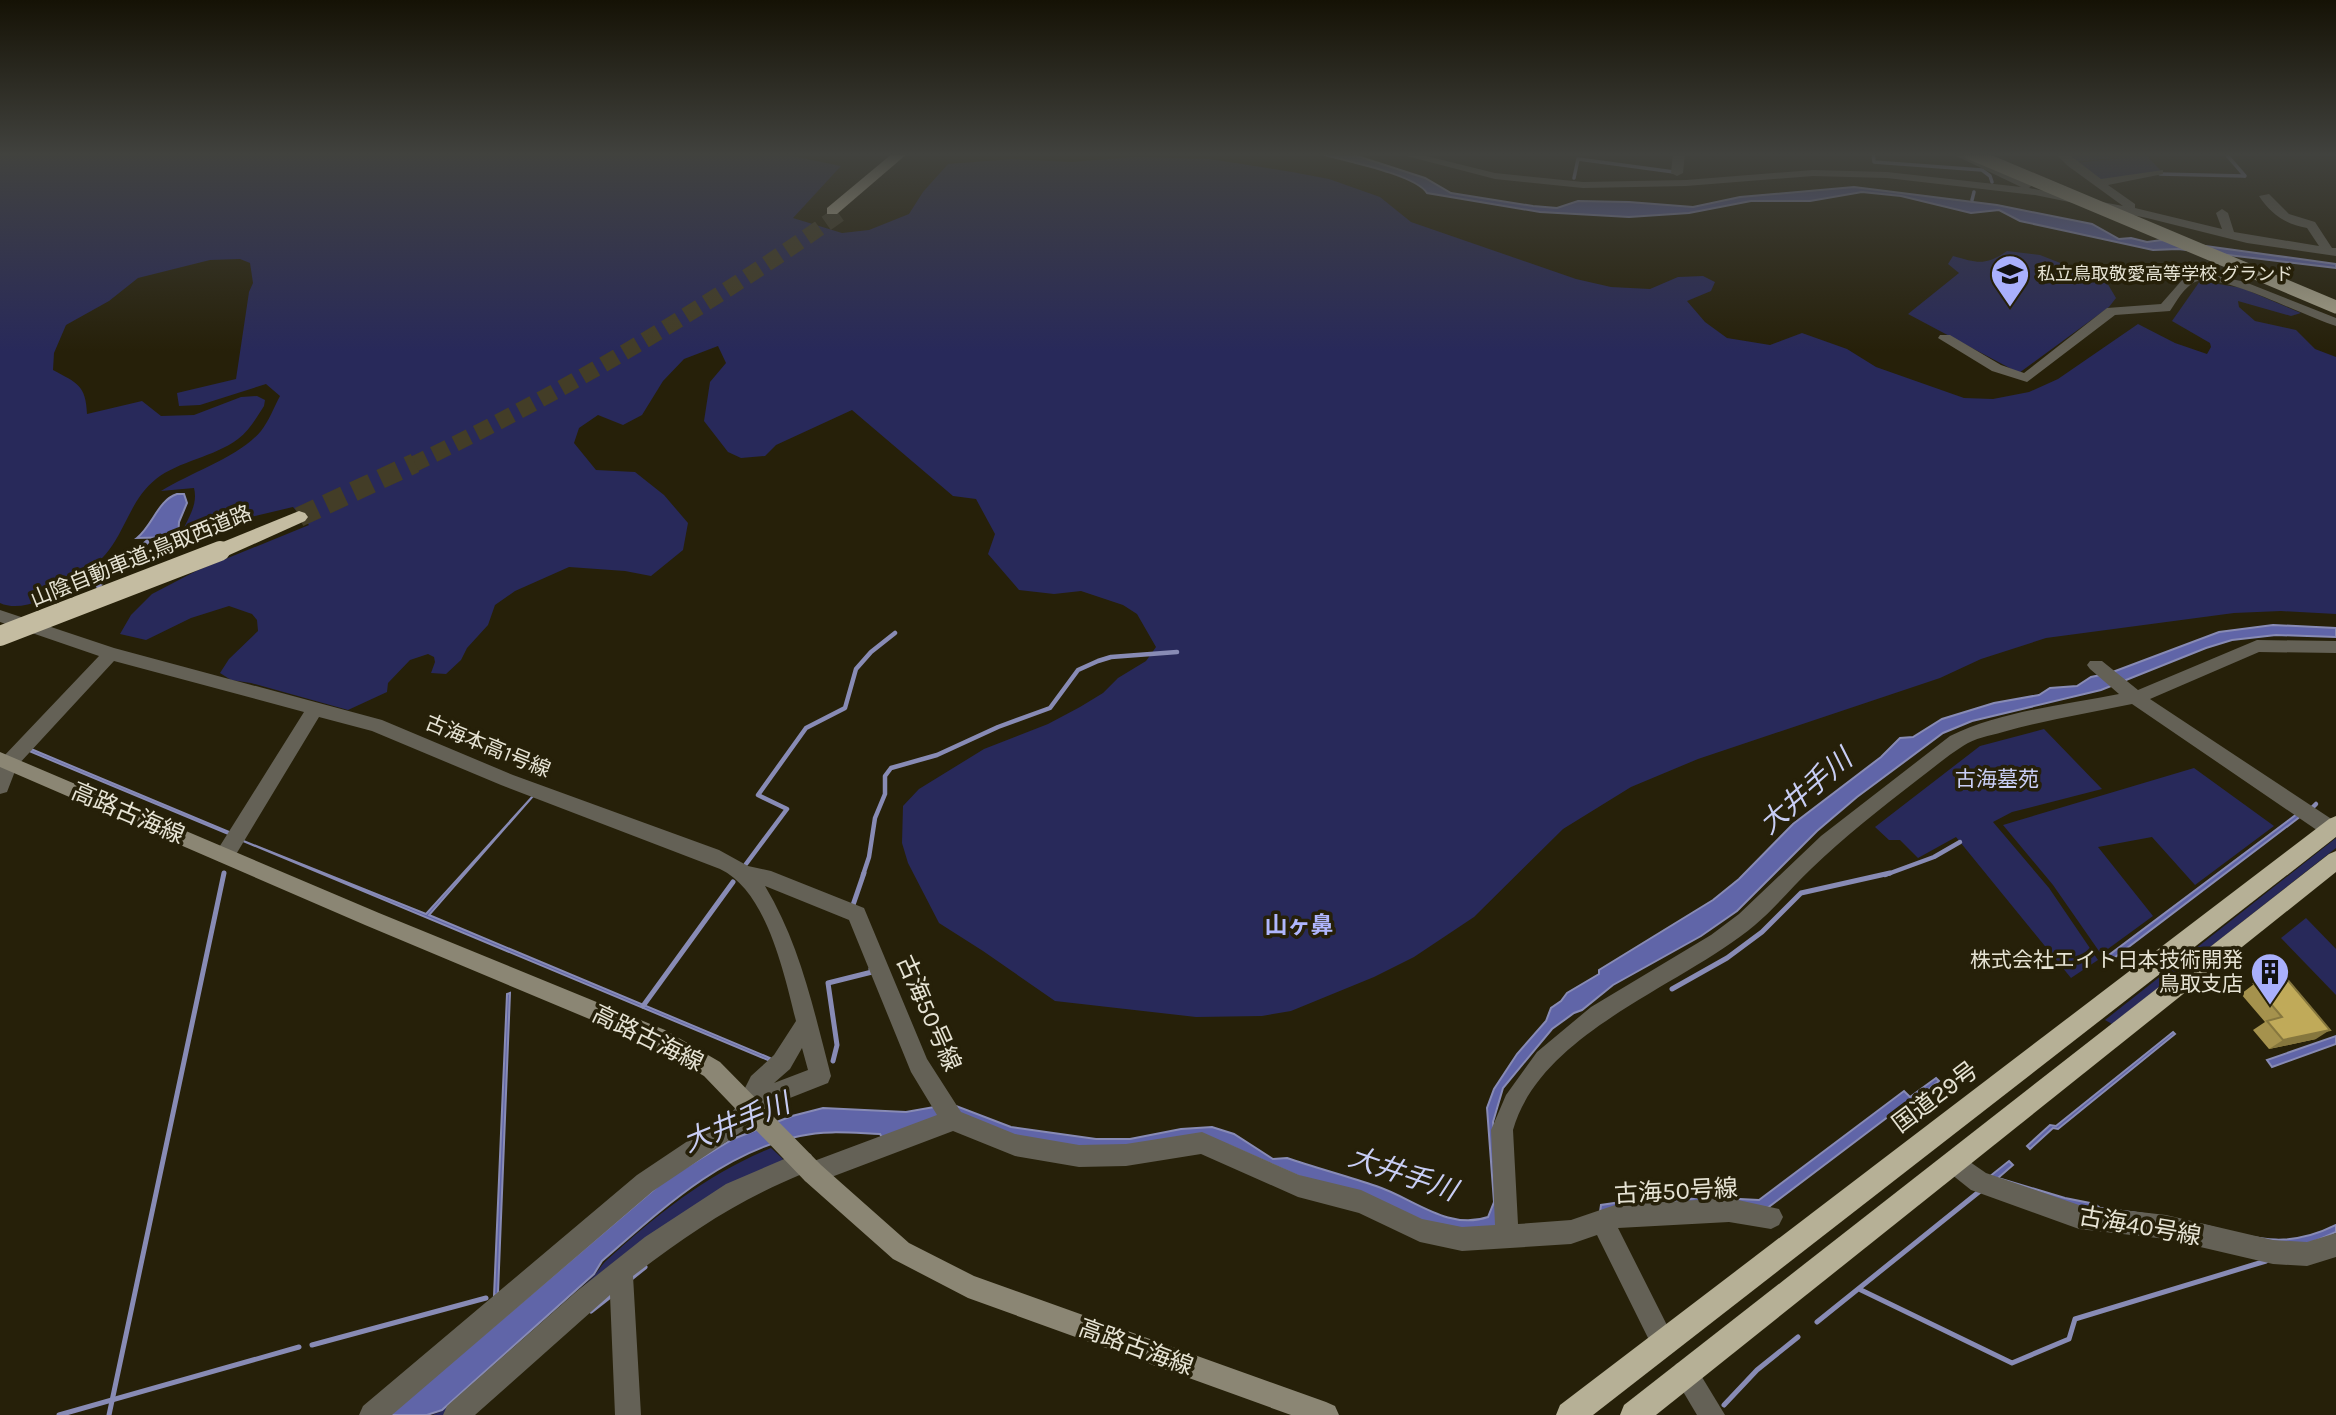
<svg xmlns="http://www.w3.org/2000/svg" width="2336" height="1415" viewBox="0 0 2336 1415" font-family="Karla,'Noto Sans JP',sans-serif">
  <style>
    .green { fill: #28295a }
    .water { fill: #6065a8; stroke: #888bb5; stroke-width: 2 }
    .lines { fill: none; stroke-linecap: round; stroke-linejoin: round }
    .stream-far2 { stroke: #888bb5; stroke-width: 3.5 }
    .stream-far1 { stroke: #888bb5; stroke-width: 4.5 }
    .stream { stroke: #888bb5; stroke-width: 5 }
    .motorway-tunnel-far1 { stroke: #433d27; stroke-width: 16; stroke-dasharray: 16 8; stroke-linecap: butt }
    .motorway-tunnel { stroke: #433d27; stroke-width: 20; stroke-dasharray: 20 10; stroke-linecap: butt }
    .minor { fill: #646156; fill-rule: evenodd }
    .secondary { fill: #8b8674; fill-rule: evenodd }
    .trunk { fill: #b6b096; fill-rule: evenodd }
    .motorway { fill: #c4bca1; fill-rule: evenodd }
    .primary-bridge { stroke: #a8a38c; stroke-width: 13 }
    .motorway-bridge { stroke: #c4bca1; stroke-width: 20 }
    .wall { fill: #a5924d }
    .shaded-wall { fill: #86773e }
    .building { fill: #c0aa59; stroke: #86773e; stroke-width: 2 }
    .labels { text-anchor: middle; stroke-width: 7; stroke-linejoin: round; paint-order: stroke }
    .far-poi-label { font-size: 18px; fill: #e6e3d4; stroke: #262009; text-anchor: start }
    .street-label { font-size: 21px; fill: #e6e3d4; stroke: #262009 }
    .park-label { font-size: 21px; fill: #cacff6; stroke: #262009 }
    .poi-label { font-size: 21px; fill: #e6e3d4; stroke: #262009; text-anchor: end }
    .neighbourhood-label { font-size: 23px; font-weight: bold; fill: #b0b7fe; stroke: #262009 }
    .near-street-label { font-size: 24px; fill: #e6e3d4; stroke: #262009 }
    .near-water-label { font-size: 28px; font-style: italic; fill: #c8cdf4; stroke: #262009 }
  </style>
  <rect width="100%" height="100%" fill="#262009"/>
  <g class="green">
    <path d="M0 153H777L841 166 793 218 842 233 869 230 909 214 923 192 948 164 1012 159 1071 162 1134 157 1210 159 1292 172 1329 179 1380 197 1411 222 1576 279 1611 287 1650 289 1678 277 1703 276 1715 282 1711 291 1687 301 1705 322 1727 338 1770 345 1802 333 1847 349 1876 367 1964 398 1993 399 2029 392 2058 379 2138 324 2175 343 2207 354 2211 347 2210 343 2172 321 2200 281 2242 288 2301 313 2291 316 2238 301 2239 307 2255 321 2296 330 2315 349 2336 357V614L2281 611 2234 613 2046 638 1981 659 1940 678 1698 759 1631 787 1563 829 1474 917 1414 957 1374 977 1291 1011 1262 1016 1196 1017 1055 1001 983 951 939 923 908 863 902 843 903 806 919 789 984 749 1048 724 1080 707 1103 693 1118 678 1146 661 1156 647 1137 614 1123 605 1081 591 1054 594 1019 590 988 554 995 534 976 499 953 496 852 410 776 445 765 456 741 458 728 452 704 421 710 382 726 363 718 346 684 359 663 381 642 415 623 425 598 415 579 428 574 443 596 470 635 472 664 495 688 523 683 550 651 576 625 571 569 567 515 591 495 605 488 625 467 648 461 660 446 674 431 673 435 662 434 657 428 654 410 660 388 683 387 692 348 710 251 683 231 680 220 673 229 659 258 631 257 620 252 614 229 606 191 618 146 640 120 634 131 615 152 594 196 571 309 525 293 507 221 524 179 541C184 522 199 508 194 488L161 491C192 472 239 457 261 431 269 421 274 407 280 396L266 384 200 405 179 406 177 393 236 379 249 292 253 283 250 263 240 259 210 260 138 278 109 301 66 325 54 353 53 370C77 383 86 385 87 414L142 401 161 416 194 415 241 397 257 396 265 400 264 406C257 417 249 431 238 439 214 457 179 461 156 479 132 498 127 526 109 550 90 575 32 618 0 603Z"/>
    <polygon points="2064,153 2144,153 2161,171 2099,181 2074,163 2140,156 2073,162"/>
    <path d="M2007 251 2040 255 2106 281 2116 298 2109 307 2019 373 1908 314 1959 273 1948 264 1953 256C1978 263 1985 266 2007 251Z"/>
    <polygon points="2044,729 2102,789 2012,812 1993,822 2049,888 2098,960 2071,978 1956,837 1918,858 1900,840 1889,840 1875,827 1980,746"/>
    <polygon points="2194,768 2274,826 2195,885 2152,837 2098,847 2153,916 2101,954 2053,885 2003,825"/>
    <polygon points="2336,838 2336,848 2112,1024 2105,1020"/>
    <polygon points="2306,918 2336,949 2336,995 2281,938"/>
    <path d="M771 1148 783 1159 780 1167 722 1196 445 1415H432L442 1411C491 1367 542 1324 591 1279 597 1273 601 1265 608 1259 660 1212 706 1175 771 1148Z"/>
  </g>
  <g class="water">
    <path d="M1317 153H1348L1425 178 1451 193 1533 206 1557 208 1578 201 1629 202 1693 207 1740 197 1854 187 1997 205 2092 224 2119 239 2131 238 2147 242 2162 240 2336 264V268L2178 249 2153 250 2066 231 2020 221 1999 210 1971 213 1901 196 1862 192 1810 201H1751L1689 213 1629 217 1540 212 1427 193C1415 174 1341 160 1317 153Z"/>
    <path d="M177 494H184L187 503 179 522 178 537 137 538C153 525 158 500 177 494Z"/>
    <path d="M2273 625 2336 628V637L2276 635 2232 640 2206 648 2101 690 1972 721 1943 733 1857 797 1817 831 1737 911 1701 936 1613 985 1582 1010 1574 1013 1552 1029 1503 1088 1493 1122 1500 1225 1482 1231 1431 1225 1323 1187 1228 1145 1135 1149 1025 1144 956 1115 883 1139 880 1134C853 1133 826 1130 800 1136 722 1152 660 1211 602 1261L594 1274 442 1410 427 1415H389L665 1180 733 1139 792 1116 823 1108 906 1112 951 1104 1011 1127 1096 1139H1130L1181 1129 1212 1127 1234 1134 1273 1159 1287 1158C1316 1168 1347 1176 1376 1186 1413 1198 1448 1231 1488 1217L1494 1202 1487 1108 1494 1089 1517 1054 1546 1021 1551 1008 1561 1001 1567 993 1599 974V970L1713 900 1739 879 1793 824 1881 757 1900 738 1913 737 1942 719 1994 703 2039 695 2050 688 2077 686 2091 677 2110 673 2219 632Z"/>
    <polygon points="31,749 234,834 233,836 29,751"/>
    <polygon points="533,796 429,915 770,1058 768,1060 236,838 426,914"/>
    <polygon points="2297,814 2301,816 2110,961 2105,958"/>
    <polygon points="510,993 498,1293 494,1296 507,994"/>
    <polygon points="2173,1032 2175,1034 2058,1129 2053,1128 2030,1149 2027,1146 2050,1125 2056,1126"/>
    <polygon points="2336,1036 2336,1044 2272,1067 2267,1060"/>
    <polygon points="1936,1078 1939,1081 1915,1100 1919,1105 1912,1110 1905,1104 1766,1209 1600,1212 1601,1205 1621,1202 1658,1205 1701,1197 1759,1200 1904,1091 1910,1097"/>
    <path d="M2009 1161 2013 1165 1998 1178 2065 1198 2095 1204 2100 1208C2128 1212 2157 1215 2185 1221 2244 1233 2278 1254 2336 1225V1232L2313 1242 2299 1245 2255 1242 2187 1226 2089 1211 1984 1181Z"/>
  </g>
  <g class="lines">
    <g class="stream-far2">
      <polyline points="1873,153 1874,162 1982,170 1990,176 1992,182"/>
      <polyline points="2225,153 2245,176"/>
      <polyline points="2160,174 2244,176"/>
      <polyline points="1574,178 1578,159 1674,172"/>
      <polyline points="1972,200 1974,192"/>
    </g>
    <g class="stream-far1">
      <polyline points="98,586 147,542"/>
      <polyline points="2311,809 2316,804"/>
      <polyline points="746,864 787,809 758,795 806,728 845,708 856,669 871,652 895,633"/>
      <polyline points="863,875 869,857 875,818 885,794 885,776 891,768 937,755 998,727 1050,708 1078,670 1098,661 1111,657 1177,652"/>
      <polyline points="1885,875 1934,857 1960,842"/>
    </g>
    <g class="stream">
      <polyline points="853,905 864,873"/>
      <polyline points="1672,989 1727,958 1762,932 1801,893 1890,873"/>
      <polyline points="643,1006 733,882"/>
      <polyline points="833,1061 837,1045 828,983 872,972 871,969"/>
      <polyline points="630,1279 645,1267"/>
      <polyline points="1861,1290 2012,1363 2069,1339 2075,1319 2266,1261"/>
      <polyline points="591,1311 614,1293"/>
      <polyline points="1817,1322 1980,1191"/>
      <polyline points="312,1345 486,1298"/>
      <polyline points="1724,1405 1757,1370 1798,1337"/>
      <polyline points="59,1415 299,1347"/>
      <polyline points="109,1415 224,873"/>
    </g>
    <path class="motorway-tunnel-far1" d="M412 465C562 393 705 309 841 213"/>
    <polyline class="motorway-tunnel" points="299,517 415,463"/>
    <g class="minor">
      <path d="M1395 153H1414L1495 173 1583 182 1686 180 1813 170 1887 172 2021 187 1950 153H1965L2030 183 2032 185 2029 188 2123 206 2068 166 2055 153H2067L2101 179 2163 170V174L2108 185 2135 204V208L2222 229 2216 213 2222 209 2228 213 2234 232 2319 246 2307 228C2285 224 2271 214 2259 196L2269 194 2289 214 2315 222 2332 248H2336V256L2247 243 2147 218 2035 195 1887 178 1813 176 1686 186 1583 188 1495 179Z"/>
      <polygon points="1673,153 1685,153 1683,173 1677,176 1671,173"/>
      <path d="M2204 273 2245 282 2336 318V326C2307 318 2219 271 2195 282 2184 287 2176 302 2170 311L2115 315 2027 382 1992 371 1938 338 1940 335H1950L2001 365 2024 373 2107 308 2161 304 2183 279Z"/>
      <path d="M0 610 114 648 382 720 513 775 719 850 748 866 771 871 864 908 927 1059 961 1112 1015 1134 1079 1145 1126 1144 1202 1132 1299 1175 1361 1190 1422 1219 1462 1227 1495 1225 1491 1130 1506 1095 1537 1052 1591 1007 1711 935 1739 914 1821 836 1950 736C2001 711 2064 705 2119 694L2090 669 2087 665 2090 661H2102L2138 690 2257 640 2336 641V653L2259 652 2150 699 2336 822V835H2324L2132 704C2089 713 2045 720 2003 732 1989 736 1975 738 1963 746 1947 756 1932 769 1916 781 1880 809 1844 837 1811 869 1792 887 1775 908 1755 925 1683 986 1541 1031 1513 1130L1518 1224 1571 1220 1615 1205 1729 1198 1779 1209 1783 1217 1779 1225 1771 1229 1729 1222 1618 1228 1675 1341 1672 1350 1663 1353 1654 1350 1597 1235 1571 1244 1462 1251 1420 1242 1359 1213 1298 1197 1201 1154 1126 1166 1079 1167 1015 1156 953 1131 813 1184 805 1181 802 1174C737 1201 689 1233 633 1276L641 1415H615L610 1295 475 1415H443L447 1406 577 1291 645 1237 726 1184 803 1151 811 1154 814 1161 937 1115 911 1072 849 920 765 886C800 944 814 1011 831 1076L828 1083 757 1111 750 1126 653 1191 392 1415H359L363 1406 637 1175 734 1110 751 1076 774 1055 796 1021C784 974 767 891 720 869L501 785 372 731 319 717 232 861 225 863 218 861 215 855 218 849 304 712 114 661 17 766 7 792 0 794V762L3 757 99 656 0 622ZM802 1048 808 1070 774 1083 790 1069Z"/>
      <polygon points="1954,1151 1986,1173 2079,1205 2166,1215 2273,1240 2307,1242 2336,1233 2336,1257 2307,1266 2273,1264 2166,1239 2079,1229 1971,1190 1946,1170 1943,1162 1946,1154"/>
      <polygon points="1685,1360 1694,1364 1725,1415 1697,1415 1672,1373 1676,1364"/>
    </g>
    <polygon class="secondary" points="0,752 379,913 665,1030 720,1062 821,1165 909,1243 974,1276 1326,1402 1335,1406 1339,1415 1291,1415 968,1298 893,1259 805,1181 704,1076 649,1044 365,925 0,767"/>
    <g class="trunk">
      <polygon points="2336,816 2336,837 1593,1415 1556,1415 1560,1405 2329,819"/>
      <polygon points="2336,851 2336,872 1656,1415 1620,1415 1624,1405 2329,854"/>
    </g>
    <g class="motorway">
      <polygon points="893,153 908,153 837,214 827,214 827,208"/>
      <polygon points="299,511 305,513 308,517 305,521 227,556 213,556 211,551 213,546"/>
    </g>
    <polyline class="primary-bridge" points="1970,153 2336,307"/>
    <polyline class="motorway-bridge" points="0,636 220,551"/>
  </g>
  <polygon class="wall" points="2254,984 2316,1039 2269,1049 2253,1030 2265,1022 2241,994"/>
  <polygon class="shaded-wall" points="2330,1030 2316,1039 2269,1049 2283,1040"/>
  <polygon class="building" points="2286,978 2330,1030 2283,1040 2267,1021 2282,1017 2254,984"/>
  <linearGradient id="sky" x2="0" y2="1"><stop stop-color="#151205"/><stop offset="0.44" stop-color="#41423e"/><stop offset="1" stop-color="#41423e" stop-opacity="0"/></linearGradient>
  <rect width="2336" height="351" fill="url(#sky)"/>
  <defs>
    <g id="school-pin" transform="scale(2.0125)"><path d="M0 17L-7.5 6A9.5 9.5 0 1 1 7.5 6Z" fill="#a9b0fc" stroke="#262009"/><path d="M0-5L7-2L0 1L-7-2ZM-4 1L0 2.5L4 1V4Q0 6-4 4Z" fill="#111"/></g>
    <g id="building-pin" transform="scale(2.0125)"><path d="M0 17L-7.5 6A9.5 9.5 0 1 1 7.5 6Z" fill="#a9b0fc" stroke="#262009"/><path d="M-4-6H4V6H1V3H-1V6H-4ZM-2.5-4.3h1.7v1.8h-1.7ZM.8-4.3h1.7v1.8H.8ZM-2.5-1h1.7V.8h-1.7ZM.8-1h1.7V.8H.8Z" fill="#111"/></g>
  </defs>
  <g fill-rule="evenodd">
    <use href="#school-pin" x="2010" y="274"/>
    <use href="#building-pin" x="2270" y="972"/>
  </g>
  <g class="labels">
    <g class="far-poi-label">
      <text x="2037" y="280">私立鳥取敬愛高等学校 グランド</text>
    </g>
    <g class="street-label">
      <text transform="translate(141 556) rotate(-22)" y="7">山陰自動車道;鳥取西道路</text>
      <text transform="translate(488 746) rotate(22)" y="7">古海本高1号線</text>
    </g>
    <g class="park-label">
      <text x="1997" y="786">古海墓苑</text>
    </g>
    <g class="poi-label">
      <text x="2243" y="967">株式会社エイト日本技術開発<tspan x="2243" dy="24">鳥取支店</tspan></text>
    </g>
    <g class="neighbourhood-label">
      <text x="1299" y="933">山ヶ鼻</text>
    </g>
    <g class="near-street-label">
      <text transform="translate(128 813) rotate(23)" y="8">高路古海線</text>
      <text transform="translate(929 1013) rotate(66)" y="8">古海50号線</text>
      <text transform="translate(648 1038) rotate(26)" y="8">高路古海線</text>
      <text transform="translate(1935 1097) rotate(-37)" y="8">国道29号</text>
      <text transform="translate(1676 1191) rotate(-3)" y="8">古海50号線</text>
      <text transform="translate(2140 1226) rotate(10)" y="8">古海40号線</text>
      <text transform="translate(1136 1347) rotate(20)" y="8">高路古海線</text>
    </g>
    <g class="near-water-label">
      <text transform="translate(1805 791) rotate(-41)" y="10">大井手川</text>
      <text transform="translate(736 1122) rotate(-22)" y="10">大井手川</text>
      <text transform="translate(1403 1173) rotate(19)" y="10">大井手川</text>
    </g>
  </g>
</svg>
